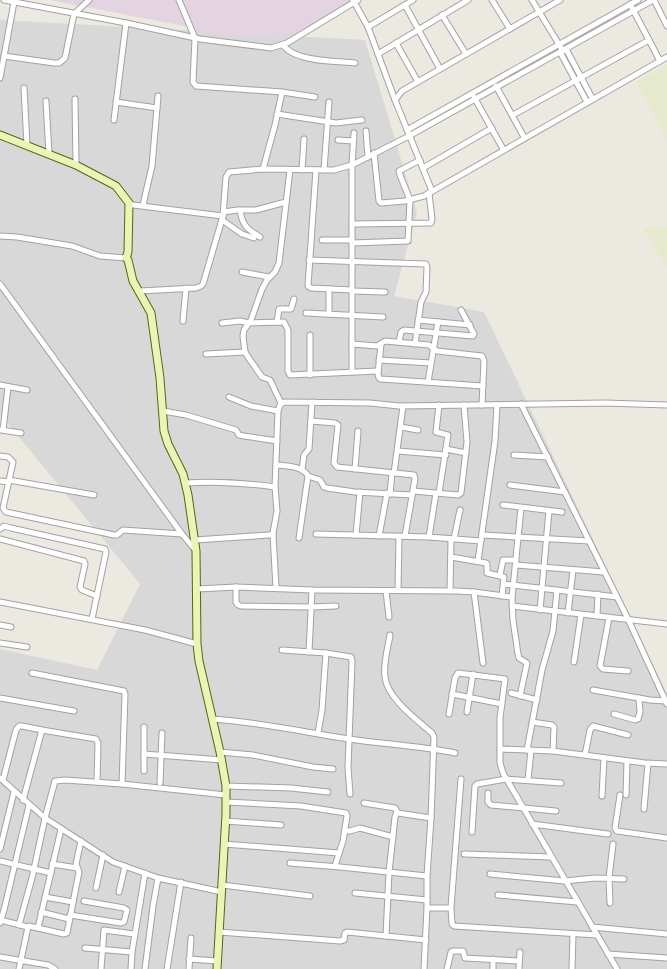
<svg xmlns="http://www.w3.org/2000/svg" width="667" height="969" viewBox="0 0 667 969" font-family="Roboto,sans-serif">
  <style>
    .residential { fill: #d9d8d8 }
    .industrial { fill: #e4d3e0 }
    .farmland { fill: #e5e9cd }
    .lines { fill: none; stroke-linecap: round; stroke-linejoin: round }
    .street-casing { stroke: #a2a2a2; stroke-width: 7 }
    .secondary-casing { stroke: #57660d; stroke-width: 9 }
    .street { stroke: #fff; stroke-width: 5 }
    .secondary { stroke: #ecf3b7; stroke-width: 7 }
  </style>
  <rect width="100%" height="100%" fill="#ece9e1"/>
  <polygon class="residential" points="0,20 365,40 417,213 394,296 484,312 667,694 667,969 0,969 0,649 97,670 140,584 0,414"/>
  <polygon class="industrial" points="50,0 353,0 291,39 204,34 184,26"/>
  <g class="farmland">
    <polygon points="667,64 667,140 637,82"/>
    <polygon points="667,227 667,267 643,228"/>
  </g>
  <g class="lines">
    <g class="street-casing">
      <g id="street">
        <polyline points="4,0 126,23 200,39 271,48 287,43 358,0"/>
        <polyline points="179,0 195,38 193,82 196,86 282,92 315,97"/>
        <polyline points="353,0 368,27 395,100 432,191"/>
        <polyline points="492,0 510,29"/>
        <polyline points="532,0 563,51"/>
        <polyline points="654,0 667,26"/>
        <polyline points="630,4 660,61"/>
        <polyline points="405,5 440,69"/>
        <polyline points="442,15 466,54"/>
        <polyline points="368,27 413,0"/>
        <polyline points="396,43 418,82"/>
        <path d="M283 45C295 62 336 61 355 63"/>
        <polyline points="566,49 592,98"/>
        <polyline points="560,52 587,102"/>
        <polyline points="378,54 468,0"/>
        <polyline points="4,56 54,63 59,63 65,58 74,14 89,0"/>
        <polyline points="0,78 14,2"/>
        <polyline points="496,86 524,137"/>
        <polyline points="24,88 27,145"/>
        <polyline points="474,97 503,149"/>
        <polyline points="75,99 76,165"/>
        <polyline points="395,100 402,91 560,0"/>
        <polyline points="46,101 49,154"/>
        <polyline points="116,102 157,108"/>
        <polyline points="277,114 336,123 362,120"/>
        <polyline points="513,115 649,40"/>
        <polyline points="114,120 126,23"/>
        <polyline points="407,130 638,0"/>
        <polyline points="366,131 368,157"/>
        <polyline points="338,140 353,141"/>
        <polyline points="374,153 379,201 381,203 405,201 424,196 667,57"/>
        <polyline points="423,168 492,128"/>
        <polyline points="263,169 275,125 282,92"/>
        <polyline points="302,170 304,139"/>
        <polyline points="316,170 308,286 311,288 352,290"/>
        <polyline points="324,170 329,102"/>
        <polyline points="129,203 133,205 223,216"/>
        <polyline points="143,205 152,166 158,96"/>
        <path d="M240 210C242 225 247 229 260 237"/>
        <polyline points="224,212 237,210 256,210 286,202"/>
        <polyline points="222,220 242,234 254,238"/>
        <polyline points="352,224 431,223 432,219 429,193"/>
        <polyline points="0,236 17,237 72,246 100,256 126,258"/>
        <polyline points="322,240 352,240"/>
        <polyline points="352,243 408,241 410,200 400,175 399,171 420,160"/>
        <polyline points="309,260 426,264 427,267 426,292 421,302 415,344"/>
        <polyline points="242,272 269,277"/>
        <polyline points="0,284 182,534 196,551"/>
        <polyline points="329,289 329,314"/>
        <polyline points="140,291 196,288 201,286 203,284 223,216 226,177 229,172 263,169 334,170 352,165 409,136 653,0"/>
        <polyline points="352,291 385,292"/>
        <polyline points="306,313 383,317"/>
        <polyline points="418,320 470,325"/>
        <polyline points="183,321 186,288"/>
        <polyline points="277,322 279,309 291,309 294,299"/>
        <polyline points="222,323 240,321 249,323 284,322 288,330 288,371 290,375 378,371"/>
        <polyline points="399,342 401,332 404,330 473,336 474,334 461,310"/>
        <polyline points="352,344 377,346 385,341 429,345 437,351 482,356 484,361 482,405"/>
        <polyline points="381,344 378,374 379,378 381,379 483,386"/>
        <polyline points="206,354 245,352"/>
        <polyline points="379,360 431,363"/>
        <polyline points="352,372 352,165 354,133"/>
        <polyline points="310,375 310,335"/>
        <polyline points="428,382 438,322"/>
        <polyline points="0,385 27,390"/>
        <polyline points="229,397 251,406 278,411"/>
        <polyline points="281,403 270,380 262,377 248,357 245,352 243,336 244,330 251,320 262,289 267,280 275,272 279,263 290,170"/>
        <polyline points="521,404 628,619 667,704"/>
        <polyline points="163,411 186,415 236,430 239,435 244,436 277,441"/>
        <polyline points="311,421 335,423 338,425 334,463 337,467 414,475 415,479 405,536"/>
        <polyline points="401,427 418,430"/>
        <polyline points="1,430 21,433"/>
        <polyline points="3,430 8,387"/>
        <polyline points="446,449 466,453"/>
        <polyline points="398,451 446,455"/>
        <polyline points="514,455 548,457"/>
        <polyline points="0,456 8,457 13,462 3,508 6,512 114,535 117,535 123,530 182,534"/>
        <path d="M276 465C286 466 303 466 308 476L299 538"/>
        <polyline points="355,469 358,431"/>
        <polyline points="302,470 304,455 309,449 312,402"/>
        <polyline points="394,473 403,406"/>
        <polyline points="308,476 320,480 324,487 327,488 355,492 412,495"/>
        <polyline points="9,480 94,495"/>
        <polyline points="0,481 9,482"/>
        <path d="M186 483C216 481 245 483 275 487"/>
        <polyline points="510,485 565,492"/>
        <polyline points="413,491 458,495 461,493 467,442 464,405"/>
        <polyline points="439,493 448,435 436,432 439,405"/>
        <polyline points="390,494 392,473"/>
        <polyline points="503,505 562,512"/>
        <polyline points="0,529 4,526 11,528 105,549 106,552 92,619"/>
        <polyline points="273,534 276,588"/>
        <polyline points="316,534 429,537 481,541"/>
        <polyline points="356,535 360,492"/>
        <polyline points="482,535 589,541"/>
        <polyline points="379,536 387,493"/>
        <polyline points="429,537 436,493"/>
        <polyline points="0,539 84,561 85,564 80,587 82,590 97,596"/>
        <polyline points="454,539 460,510"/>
        <polyline points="195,540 269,535 273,533 277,511 275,487 278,411 280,405 284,402 370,403 399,406 605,403 667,405"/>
        <polyline points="451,557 486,563 487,564 487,573 504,577 502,596"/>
        <polyline points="478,561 495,441 497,405"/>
        <polyline points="516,565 604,572"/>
        <polyline points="500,575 503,560 516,560"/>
        <polyline points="504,584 617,597"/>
        <polyline points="236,587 236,602 238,605 241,606 311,607 336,606"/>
        <polyline points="197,589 236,587 312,590 457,591 474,592 511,597 512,598 513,620 518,654 519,658 527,663 520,696"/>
        <polyline points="398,590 399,536"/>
        <polyline points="386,591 389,617"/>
        <polyline points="450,591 451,539"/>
        <polyline points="474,592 483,663"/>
        <polyline points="512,598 521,508"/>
        <polyline points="0,602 145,630 197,644"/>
        <polyline points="512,606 667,624"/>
        <polyline points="540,610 549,511"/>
        <polyline points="568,613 573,570"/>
        <polyline points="597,616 598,594"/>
        <polyline points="609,618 600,666 603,669 628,671"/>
        <polyline points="0,625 11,627"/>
        <path d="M390 635C388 648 383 663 385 677 387 698 417 720 432 733L434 737 431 818 427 876V908L424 969"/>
        <polyline points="0,643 27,647"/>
        <polyline points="282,650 326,653 351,657 352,662 348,767 350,794"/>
        <polyline points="309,652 312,590"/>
        <polyline points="574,662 581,615"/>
        <polyline points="32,673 124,691 125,694 122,784"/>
        <polyline points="593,690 650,700 665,701"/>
        <polyline points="511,693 537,700"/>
        <polyline points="452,694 502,704"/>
        <polyline points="0,698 74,711"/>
        <polyline points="467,712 473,674"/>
        <polyline points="449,714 455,678 458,673 505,679 500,718 500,763 503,773 617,969"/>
        <polyline points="614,714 635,720 638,719 640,712 639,698"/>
        <path d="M212 719C259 722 303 732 349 739 384 744 420 746 455 753"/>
        <polyline points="532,722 552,725 554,727 553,751"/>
        <polyline points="318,733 322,710 326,653"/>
        <polyline points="500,749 553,751 645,763 667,764"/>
        <polyline points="527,750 542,670 553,631 557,590"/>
        <polyline points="220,752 253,755 313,767 333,769"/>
        <polyline points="144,754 222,760"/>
        <polyline points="585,755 590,730 593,726 628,735"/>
        <polyline points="144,771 144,727"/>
        <polyline points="0,778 45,818 113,862 158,878 222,892"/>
        <polyline points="3,780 16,730 19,726 22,726 42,730 96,739 98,743 97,782"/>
        <polyline points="528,780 531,750"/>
        <polyline points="160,783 162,733"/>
        <polyline points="226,786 291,788 328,792"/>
        <polyline points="488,793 488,802 491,805 556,811"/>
        <polyline points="620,795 615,828 617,831 667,838"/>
        <polyline points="626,795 627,761"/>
        <polyline points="602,796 604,758"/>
        <polyline points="23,800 42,730"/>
        <polyline points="226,802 301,806 346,813 347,816 343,841 335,866"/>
        <polyline points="364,803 395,808 398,813 431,818"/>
        <polyline points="644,809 648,763"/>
        <polyline points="225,821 281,825"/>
        <polyline points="532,824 608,834"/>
        <polyline points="345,831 350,831 360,828 393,837"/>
        <polyline points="472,832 475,786 477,784 506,779 561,783"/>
        <polyline points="224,844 339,853"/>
        <polyline points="0,849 14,792"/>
        <polyline points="464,854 551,857"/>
        <polyline points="0,861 51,873"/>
        <polyline points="290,863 340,867 427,876"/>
        <polyline points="52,864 77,868"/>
        <polyline points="490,874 565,881 595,878 624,879"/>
        <polyline points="222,885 310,896"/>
        <polyline points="96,888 103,855"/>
        <polyline points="119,892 125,866"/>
        <polyline points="355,893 427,900"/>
        <polyline points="498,895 577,902"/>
        <polyline points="45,897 73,902"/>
        <polyline points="610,903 609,878 613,844"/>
        <polyline points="427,908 450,908 451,907 461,779"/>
        <polyline points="451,908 452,924 454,926 597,935"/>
        <polyline points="41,912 69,919"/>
        <polyline points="70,915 121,923 124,922 127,910 124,908 84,901"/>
        <polyline points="0,920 28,927"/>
        <polyline points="0,923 4,910 29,805"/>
        <polyline points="19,925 32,878 45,818 55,781 65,780 122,784 226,795"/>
        <polyline points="592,927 667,934"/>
        <polyline points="38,928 61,829"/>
        <polyline points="219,932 340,941 344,940 345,933 347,932 426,940"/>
        <polyline points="386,936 389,872 395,817 397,812"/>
        <polyline points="85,948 132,952 131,969"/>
        <polyline points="132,952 145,873"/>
        <polyline points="608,954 667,958"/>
        <polyline points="0,957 48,965 55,969"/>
        <polyline points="189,959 217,961"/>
        <polyline points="19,969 28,927 29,926 64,934 67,933 79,872 76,864 81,841"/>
        <polyline points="101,969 104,930 134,934"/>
        <polyline points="145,969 153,906 158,878"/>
        <polyline points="167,969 181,882"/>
        <polyline points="189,969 191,938"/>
        <polyline points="447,969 451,952 453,951 463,951 465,958 519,961"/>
        <polyline points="493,969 493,959"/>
        <polyline points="519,969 520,952"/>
        <polyline points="572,969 573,934"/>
      </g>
    </g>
    <g class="secondary-casing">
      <polyline id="secondary" points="0,135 76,165 116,186 129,203 128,252 126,258 128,260 133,281 151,313 160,378 164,431 168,444 183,474 188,495 196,551 197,644 199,661 220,752 226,786 226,814 217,969"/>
    </g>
    <use href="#street" class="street"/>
    <use href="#secondary" class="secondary"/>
  </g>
</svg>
